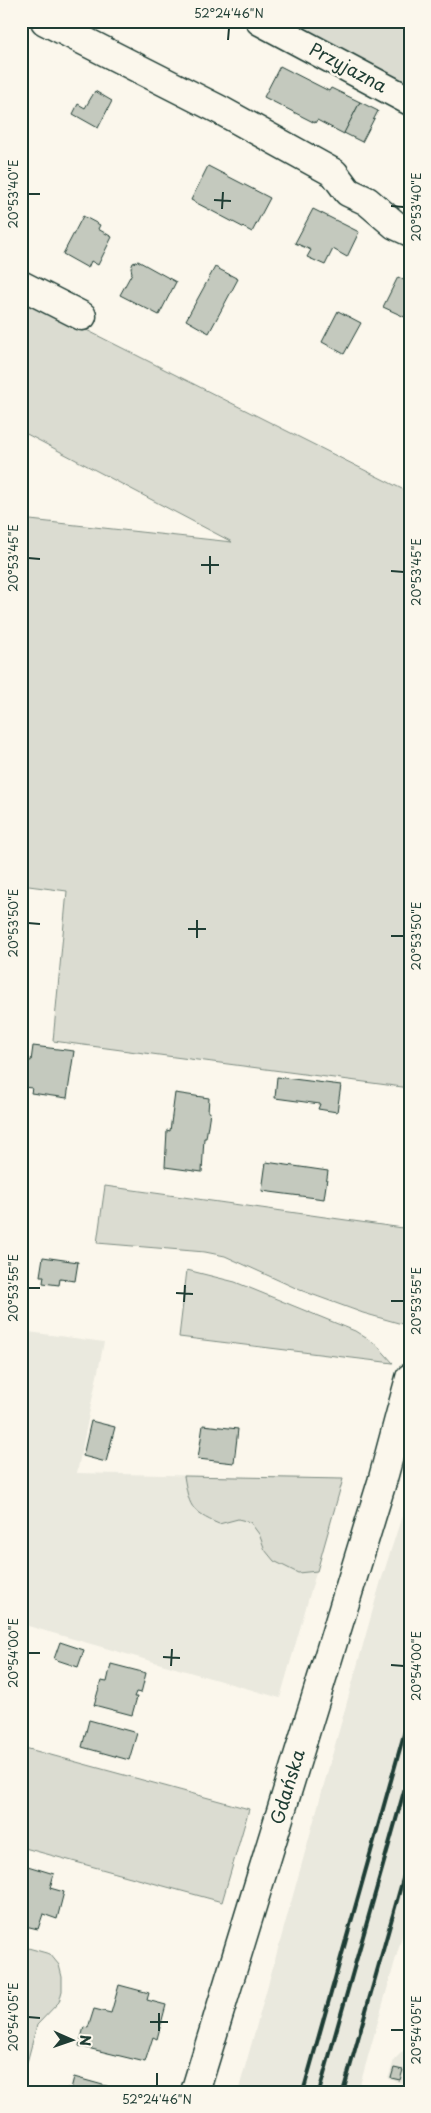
<svg xmlns="http://www.w3.org/2000/svg" width="431" height="2113" viewBox="0 0 431 2113" font-family="'Playpen Sans',sans-serif">
  <style>
    .built { fill: #eae9de }
    .green { fill: #dbdcd1; stroke: #7d8c82 }
    .building { fill: #c4c9be; stroke: #1f3d34 }
    .lines { fill: none; stroke-linecap: round; stroke-linejoin: round }
    .street-casing { stroke: #1f3d34; stroke-width: 31 }
    .street { stroke: #fbf7ec; stroke-width: 28 }
    .rail { stroke: #1f3d34; stroke-width: 4 }
    .ticks { fill: none; stroke: #1f3d34; stroke-width: 2 }
    .labels { text-anchor: middle; stroke-width: 5; stroke-linejoin: round; paint-order: stroke }
    .street-label { font-size: 18px; fill: #1f3d34; stroke: #fbf7ec }
    .neatline { fill: none; stroke: #1f3d34; stroke-width: 2 }
    .ticks-label { font-size: 12px; text-anchor: middle; fill: #1f3d34 }
  </style>
  <rect width="100%" height="100%" fill="#fbf7ec"/>
  <filter id="ink" filterUnits="userSpaceOnUse"><feTurbulence type="fractalNoise" baseFrequency=".02" numOctaves="2"/><feDisplacementMap in="SourceGraphic" scale="10" xChannelSelector="R" yChannelSelector="G"/><feConvolveMatrix kernelMatrix="1 2 1 2 8 2 1 2 1" color-interpolation-filters="sRGB"/></filter>
  <g filter="url(#ink)">
    <g class="built">
      <polygon points="21,1331 104,1342 77,1473 343,1479 280,1698 21,1624"/>
      <polygon points="410,1491 410,1908 358,2092 238,2092 380,1584"/>
      <polygon points="406,2048 410,2064 404,2084 388,2079 394,2060"/>
    </g>
    <g class="green">
      <polygon points="282,21 410,21 410,89"/>
      <polygon points="21,297 410,493 410,1088 53,1041 67,891 21,885 21,519 232,542 21,431"/>
      <polygon points="105,1186 410,1229 410,1293 402,1324 363,1313 300,1290 225,1256 205,1252 97,1243"/>
      <polygon points="187,1270 235,1282 355,1331 377,1345 393,1363 179,1337"/>
      <path d="M184 1476 343 1479 317 1571 298 1573 274 1561 265 1550 259 1534 250 1522 238 1519 219 1524C190 1512 189 1505 184 1476Z"/>
      <polygon points="25,1748 249,1809 222,1902 21,1847 21,1762"/>
      <polygon points="21,1946 50,1954 59,1965 62,1977 62,1991 59,2002 37,2025 25,2070 21,2076"/>
    </g>
    <g class="building">
      <polygon points="280,66 329,91 331,88 360,102 344,134 317,120 315,123 264,97"/>
      <polygon points="95,91 112,101 98,128 73,114 78,104 85,108"/>
      <polygon points="360,102 378,111 362,142 344,133"/>
      <polygon points="208,166 270,198 252,232 191,200"/>
      <polygon points="313,209 359,232 347,257 333,249 325,265 307,257 311,250 295,243"/>
      <polygon points="83,216 100,225 98,229 112,237 98,265 91,261 88,268 63,254"/>
      <polygon points="138,261 176,282 159,315 120,295 132,273 131,268 133,263"/>
      <polygon points="215,267 238,279 209,333 186,320"/>
      <polygon points="398,277 410,283 410,313 407,318 383,307"/>
      <polygon points="338,311 361,323 344,354 322,342"/>
      <polygon points="33,1046 74,1051 67,1098 31,1093 32,1088 23,1087 21,1092 21,1060 31,1061"/>
      <polygon points="277,1077 341,1085 337,1112 318,1109 320,1104 275,1098"/>
      <polygon points="175,1093 209,1098 208,1112 210,1112 206,1138 204,1138 202,1172 165,1167 167,1130 170,1131"/>
      <polygon points="266,1162 328,1171 324,1199 262,1191"/>
      <polygon points="43,1257 78,1262 75,1281 60,1279 59,1285 43,1283 44,1276 40,1276"/>
      <polygon points="91,1421 115,1427 106,1462 83,1456"/>
      <polygon points="203,1425 238,1429 234,1463 198,1459"/>
      <polygon points="60,1642 84,1650 78,1667 54,1659"/>
      <polygon points="111,1664 146,1673 141,1693 136,1692 134,1697 137,1697 132,1715 94,1705 101,1681 107,1682"/>
      <polygon points="89,1720 137,1733 129,1760 82,1747"/>
      <polygon points="21,1864 54,1874 50,1888 64,1892 57,1919 43,1914 38,1929 21,1925"/>
      <polygon points="119,1985 149,1993 147,2000 166,2005 157,2039 153,2037 145,2062 79,2046 84,2027 88,2028 94,2009 111,2013"/>
      <polygon points="394,2068 403,2070 400,2080 391,2078"/>
      <polygon points="74,2077 110,2087 108,2092 66,2092 67,2088 71,2089"/>
    </g>
    <g class="lines">
      <g class="street-casing">
        <g id="street">
          <polyline points="45,21 220,110 334,173 348,192 367,201 395,225 410,232"/>
          <polyline points="260,21 410,101"/>
          <polyline points="21,285 82,316"/>
          <polyline points="195,2092 382,1482 410,1378"/>
        </g>
      </g>
      <use href="#street" class="street"/>
      <g class="rail">
        <polyline points="303,2092 410,1713"/>
        <polyline points="319,2092 410,1770"/>
        <polyline points="343,2092 410,1854"/>
      </g>
    </g>
  </g>
  <path class="ticks" d="M228 40 229 28M28 194H40M214 200 231 201M391 206 404 207M222 209 223 192M28 558 40 559M201 565H219M391 571 404 572M210 574V556M28 923 40 924M188 929H206M391 936H404M197 938V920M28 1288H40M176 1293 193 1294M391 1301H404M184 1302 185 1285M28 1653H40M163 1657 180 1658M391 1665 404 1666M171 1666 172 1649M28 2017 40 2018M150 2022H168M391 2030H404M159 2031V2013M157 2086V2073"/>
  <g class="labels">
    <g class="street-label">
      <text transform="translate(348 68) rotate(28)" y="6">Przyjazna</text>
      <text transform="translate(288 1787) rotate(-73)" y="6">Gdańska</text>
    </g>
  </g>
  <rect width="431" height="2113" fill="none" stroke="#fbf7ec" stroke-width="55"/>
  <g transform="translate(72 2040) rotate(92)" stroke="#fbf7ec" stroke-width="4" paint-order="stroke">
  <path d="M0-4L9 19L0 12L-9 19Z" fill="#1f3d34"/>
  <text y="-8" font-size="14" font-weight="bold" text-anchor="middle" fill="#1f3d34">N</text>
  </g>
  <rect x="28" y="28" width="376" height="2058" class="neatline"/>
  <g class="ticks-label">
    <text x="229" y="18">52°24'46"N</text>
    <text transform="translate(14 194) rotate(-90)" y="4">20°53'40"E</text>
    <text transform="translate(417 207) rotate(-90)" y="4">20°53'40"E</text>
    <text transform="translate(14 558) rotate(-90)" y="4">20°53'45"E</text>
    <text transform="translate(417 572) rotate(-90)" y="4">20°53'45"E</text>
    <text transform="translate(14 923) rotate(-90)" y="4">20°53'50"E</text>
    <text transform="translate(417 936) rotate(-90)" y="4">20°53'50"E</text>
    <text transform="translate(14 1288) rotate(-90)" y="4">20°53'55"E</text>
    <text transform="translate(417 1301) rotate(-90)" y="4">20°53'55"E</text>
    <text transform="translate(14 1653) rotate(-90)" y="4">20°54'00"E</text>
    <text transform="translate(417 1666) rotate(-90)" y="4">20°54'00"E</text>
    <text transform="translate(14 2017) rotate(-90)" y="4">20°54'05"E</text>
    <text transform="translate(417 2030) rotate(-90)" y="4">20°54'05"E</text>
    <text x="157" y="2104">52°24'46"N</text>
  </g>
</svg>
